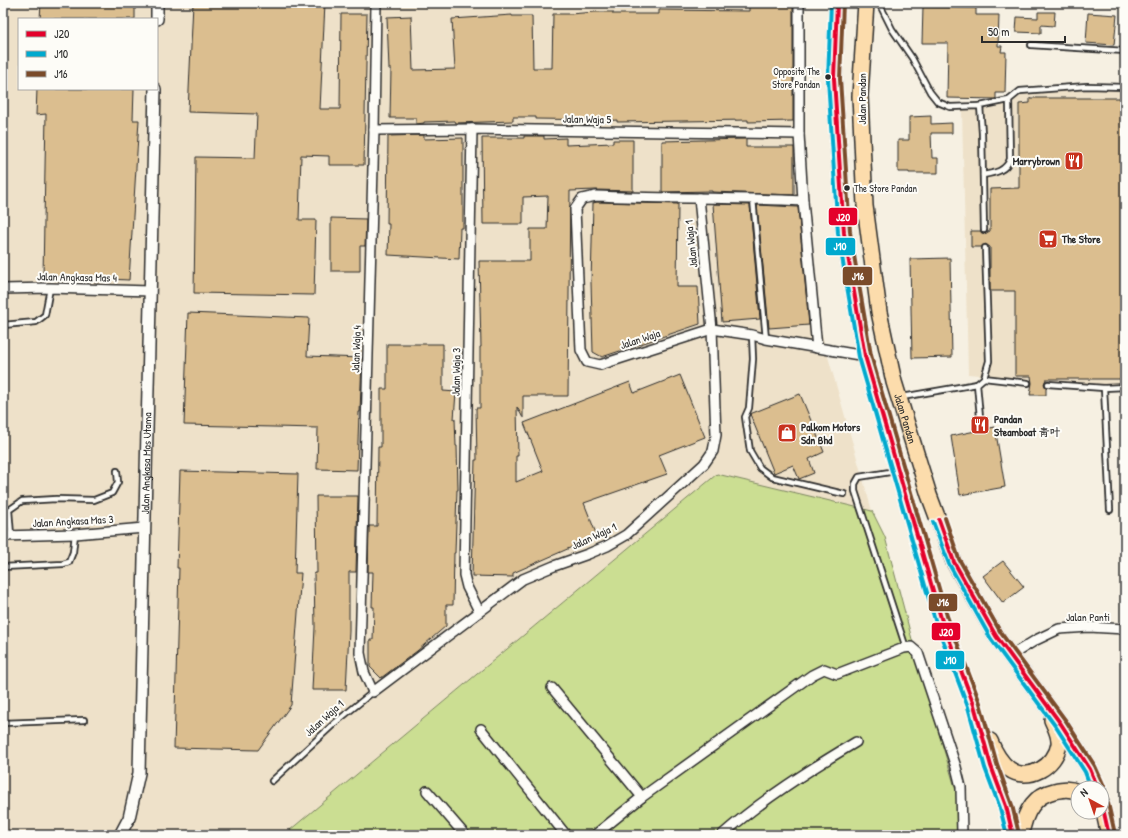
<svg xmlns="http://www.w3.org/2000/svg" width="1128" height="838" viewBox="0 0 1128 838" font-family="'Patrick Hand','LXGW WenKai TC',sans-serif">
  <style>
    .built { fill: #eee1c9; fill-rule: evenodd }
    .green { fill: #cbde92; stroke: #7b845e }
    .building { fill: #dbbe8f; stroke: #2b2b2b }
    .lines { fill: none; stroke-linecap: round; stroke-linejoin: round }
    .service-casing { stroke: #2b2b2b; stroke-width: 8 }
    .minor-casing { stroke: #2b2b2b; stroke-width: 12 }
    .tertiary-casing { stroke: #2b2b2b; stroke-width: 14 }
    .trunk-casing { stroke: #2b2b2b; stroke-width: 18 }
    .service { stroke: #fdfcf7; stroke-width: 4.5 }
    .minor { stroke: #fdfcf7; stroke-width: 9 }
    .tertiary { stroke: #fdfcf7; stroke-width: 11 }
    .trunk { stroke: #fcdcac; stroke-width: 15 }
    .bus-1-casing { stroke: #fdfcf7; stroke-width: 7 }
    .bus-2-casing { stroke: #fdfcf7; stroke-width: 7 }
    .bus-3-casing { stroke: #fdfcf7; stroke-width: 7 }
    .bus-1 { stroke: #e4002b; stroke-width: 4 }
    .bus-2 { stroke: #00a9ce; stroke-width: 4 }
    .bus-3 { stroke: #7a4b2a; stroke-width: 4 }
    .bus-dot { fill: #2b2b2b; stroke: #fdfcf7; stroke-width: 1.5 }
    .labels { text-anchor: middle; stroke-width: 4; stroke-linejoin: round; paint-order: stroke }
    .bus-label { font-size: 10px; fill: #2b2b2b; stroke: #fdfcf7; text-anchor: end }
    .street-label { font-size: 11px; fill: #2b2b2b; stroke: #fdfcf7 }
    .poi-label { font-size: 11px; font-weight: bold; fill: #2b2b2b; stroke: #fdfcf7; text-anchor: start }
    .line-badge { stroke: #fdfcf7; stroke-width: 1.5 }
    .badge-label { font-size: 11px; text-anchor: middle; font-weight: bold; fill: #fff }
  </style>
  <rect width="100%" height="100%" fill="#f6f0e2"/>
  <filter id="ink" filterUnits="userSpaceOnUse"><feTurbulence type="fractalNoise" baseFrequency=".025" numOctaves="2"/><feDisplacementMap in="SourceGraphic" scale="8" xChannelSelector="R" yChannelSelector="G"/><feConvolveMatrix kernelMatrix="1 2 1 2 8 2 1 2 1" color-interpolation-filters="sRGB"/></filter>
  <g filter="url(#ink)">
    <g class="built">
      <path d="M3 3H800L805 175 821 332 872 511 717 474 284 835H3ZM19 19H157V89H19Z"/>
      <polygon points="1089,88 1125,90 1125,385 1103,386 968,374 962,110 987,109 1012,102 1020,94"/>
    </g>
    <polygon class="green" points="717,474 872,511 885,537 919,666 956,791 963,835 284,835"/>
    <g class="building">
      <polygon points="41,3 135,3 135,19 40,19"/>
      <polygon points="193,3 325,3 320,109 340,109 341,14 367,14 364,165 329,165 329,156 301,155 299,220 316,220 314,295 194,293 196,157 255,158 257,114 188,112"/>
      <polygon points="749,3 793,3 793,121 748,122 748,120 617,122 617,120 603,121 603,120 536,119 536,117 513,117 513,121 456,123 455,121 424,122 424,123 416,124 416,118 390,118 391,69 389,69 387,17 411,16 413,70 455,69 452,19 512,15 512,16 532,16 533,68 552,68 553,14 570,14 595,12 613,12 613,14 659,14 659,10 749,11"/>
      <polygon points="923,7 976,8 976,15 999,15 998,46 1002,46 1001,52 1006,52 1005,93 996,93 996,99 947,98 948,43 922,43"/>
      <polygon points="1038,12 1055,12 1054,26 1041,25 1041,33 1016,32 1017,17 1038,18"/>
      <polygon points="1088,13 1117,15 1114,45 1086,43"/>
      <polygon points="37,89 134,89 133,120 139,120 129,280 43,276 46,114 36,115"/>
      <polygon points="1030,98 1125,98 1125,379 1046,379 1044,384 1046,387 1046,395 1030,395 1032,383 1031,376 1015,376 1015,291 990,291 990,247 985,244 982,247 971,247 971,231 981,231 984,234 990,231 990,189 1019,188 1019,104 1030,103"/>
      <polygon points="931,116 931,124 952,123 952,133 931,133 932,158 938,158 938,173 909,173 909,172 898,172 898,140 909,140 909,117"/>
      <polygon points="424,135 424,139 463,138 463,228 460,228 459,259 388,255 389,224 387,224 388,136"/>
      <polygon points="524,136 544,136 544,139 566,138 566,145 613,143 613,140 633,140 633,191 596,190 570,191 568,396 523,396 523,418 517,407 518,456 516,456 516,482 543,471 524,423 630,382 634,393 680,375 705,437 659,455 667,474 584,503 597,536 513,573 513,577 472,576 475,460 477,460 476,408 480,408 480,347 481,347 479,261 530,261 530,229 547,229 548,196 523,197 523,224 483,224 482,138 524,138"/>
      <polygon points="746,139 746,147 794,147 794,195 712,192 712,191 662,192 662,141"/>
      <polygon points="597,202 678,204 677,287 698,287 700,324 602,357 593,352 591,283 593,203"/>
      <polygon points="713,204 750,205 760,319 722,322"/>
      <polygon points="757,205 798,207 809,325 769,328"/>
      <polygon points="331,218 366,219 365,246 360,246 360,271 331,271"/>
      <polygon points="950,258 952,357 912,358 910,259"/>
      <polygon points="188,313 309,318 307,356 362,358 360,412 359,412 357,470 317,469 318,428 184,425"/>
      <polygon points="387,344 443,344 443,391 456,392 454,419 455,419 456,446 457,446 458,490 457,490 455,553 454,553 453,605 446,605 446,626 417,651 381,678 370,667 370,640 373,640 374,607 372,607 373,572 368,572 369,526 377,526 378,447 381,447 381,389 387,389"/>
      <polygon points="800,394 824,452 809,459 814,473 799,479 793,465 774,473 750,414"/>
      <polygon points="995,427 1005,487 960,495 951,436"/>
      <polygon points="180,471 298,474 295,573 301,573 291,705 258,750 174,748 179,568 177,568"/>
      <polygon points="316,496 358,496 356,572 349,572 349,631 346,690 312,690 315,627 314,573 317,573"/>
      <polygon points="1003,561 1024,587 1003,603 983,576"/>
    </g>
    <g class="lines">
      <g class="service-casing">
        <g id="service">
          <polyline points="879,3 892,29 912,58 930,92 938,102 950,107 980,106 982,133 984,230"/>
          <polyline points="1031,45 1125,51"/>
          <polyline points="980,106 1009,100 1020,91 1087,86 1125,87"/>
          <path d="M983 175C995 173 1006 171 1010 159L1009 100"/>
          <polyline points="753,199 766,339"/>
          <polyline points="3,325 36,322 45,315 50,288"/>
          <polyline points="752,335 753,359 749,408 745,417 750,451 760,468 772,477 844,494"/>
          <polyline points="984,378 1028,383"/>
          <polyline points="977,384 980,417"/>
          <polyline points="1048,384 1104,388 1125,387"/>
          <polyline points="1104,388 1110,510"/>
          <polyline points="902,397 977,384 984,378 989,361 985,248"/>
          <polyline points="896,471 859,477 855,484 855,491 906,648"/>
          <polyline points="11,535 9,510 22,501 56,499 94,500 112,493 118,482 117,471"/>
          <polyline points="3,567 63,564 69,562 73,552 75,534"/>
          <polyline points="3,723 84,720"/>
          <polyline points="272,781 336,722 373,692"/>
        </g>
      </g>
      <g class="minor-casing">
        <g id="minor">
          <polyline points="376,3 374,130 360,653 364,672 373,692 523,579 554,566 588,554 607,546 626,535 704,464 713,451 716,435 712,329 699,198"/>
          <polyline points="799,3 799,134 803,201 817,348"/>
          <polyline points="472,129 464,575 467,587 479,611"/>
          <polyline points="374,130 472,129 799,134"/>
          <path d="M803 201C734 197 665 199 596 196L582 199 575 209 581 350 587 362 600 365 712 329 752 335 766 339 865 356"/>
          <polyline points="3,289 50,288 150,291"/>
          <polyline points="3,536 75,534 144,528"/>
          <polyline points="1010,656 1036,640 1059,629 1089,627 1125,629"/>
          <polyline points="552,688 642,797"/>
          <polyline points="481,729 566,835"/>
          <polyline points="427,791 465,835"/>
          <polyline points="595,835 642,797 812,675 824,669 837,674 904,648 911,647 918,653 956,767 961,787 962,835"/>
          <path d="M722 835C763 799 809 770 856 742"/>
        </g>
      </g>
      <g class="tertiary-casing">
        <g id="tertiary">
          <polyline points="157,19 157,3"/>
          <path id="s1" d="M120 835 129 818 139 773 155 89"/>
        </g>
      </g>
      <g class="trunk-casing">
        <g id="trunk">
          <polyline points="837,3 834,79 844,233 865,356 941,618 974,705 991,766 1006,806 1013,835"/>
          <path id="s2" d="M866 3 860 96 865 206 879 312 894 382 929 495 954 562 996 636 1061 724 1090 769 1098 788"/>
          <path d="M990 741C994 751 1000 762 1009 769 1028 783 1056 766 1059 744 1060 736 1055 727 1052 720"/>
          <polyline points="1102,804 1109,835"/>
          <path d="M1021 835C1024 815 1032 796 1054 791 1063 789 1069 788 1078 792"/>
        </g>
      </g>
      <use href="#service" class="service"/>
      <use href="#minor" class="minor"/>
      <use href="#tertiary" class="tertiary"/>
      <use href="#trunk" class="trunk"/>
      <g class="bus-1-casing">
        <g id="bus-1">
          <polyline points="837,3 834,79 844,233 865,356 941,618 974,705 991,766 1006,806 1013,835"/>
          <polyline points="939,520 954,562 996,636 1061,724 1090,769 1098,788"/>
          <polyline points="1102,804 1109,835"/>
        </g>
      </g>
      <g class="bus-2-casing">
        <g id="bus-2">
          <polyline points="831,3 828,79 838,233 859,357 935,620 968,707 985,768 1000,808 1007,835"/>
          <polyline points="933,522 949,564 991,639 1056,727 1085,772 1091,788"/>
        </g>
      </g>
      <g class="bus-3-casing">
        <g id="bus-3">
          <polyline points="843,3 840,79 850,232 871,355 947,616 980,703 997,764 1012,805 1019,834"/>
          <polyline points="945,518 959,559 1001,633 1066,721 1095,766 1104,786"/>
          <polyline points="1108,803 1115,834"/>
        </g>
      </g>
      <use href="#bus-1" class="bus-1"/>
      <use href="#bus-2" class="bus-2"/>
      <use href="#bus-3" class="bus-3"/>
    </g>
  </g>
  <defs>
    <g id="restaurant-square" transform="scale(1)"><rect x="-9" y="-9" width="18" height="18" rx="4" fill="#c8321e" stroke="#fdfcf7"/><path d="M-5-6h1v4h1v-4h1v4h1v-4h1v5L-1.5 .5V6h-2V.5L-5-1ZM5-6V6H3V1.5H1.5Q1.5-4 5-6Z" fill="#fff"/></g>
    <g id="supermarket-square" transform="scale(1)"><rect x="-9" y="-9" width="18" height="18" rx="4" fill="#c8321e" stroke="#fdfcf7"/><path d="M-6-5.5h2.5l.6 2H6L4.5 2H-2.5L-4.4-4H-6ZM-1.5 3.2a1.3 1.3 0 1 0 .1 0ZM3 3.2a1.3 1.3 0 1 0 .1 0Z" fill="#fff"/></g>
    <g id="shop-square" transform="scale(1)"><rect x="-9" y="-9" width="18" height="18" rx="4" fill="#c8321e" stroke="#fdfcf7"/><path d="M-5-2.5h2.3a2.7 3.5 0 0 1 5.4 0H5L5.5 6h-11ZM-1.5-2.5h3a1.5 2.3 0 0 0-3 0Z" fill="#fff"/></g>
  </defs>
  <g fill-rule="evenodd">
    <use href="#restaurant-square" x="1074" y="161"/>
    <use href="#supermarket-square" x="1048" y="239"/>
    <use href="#restaurant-square" x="980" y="425"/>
    <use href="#shop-square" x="787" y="433"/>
  </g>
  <g class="bus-dot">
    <circle cx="828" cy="77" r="3.5"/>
    <circle cx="847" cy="188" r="3.5"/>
  </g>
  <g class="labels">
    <g class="bus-label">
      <text x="820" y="75">Opposite The<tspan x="820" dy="13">Store Pandan</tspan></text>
      <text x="854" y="192" text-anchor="start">The Store Pandan</text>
    </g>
    <g class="street-label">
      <text transform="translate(862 99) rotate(-90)" y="4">Jalan Pandan</text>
      <text transform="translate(587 119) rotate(1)" y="4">Jalan Waja 5</text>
      <text transform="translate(691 244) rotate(-96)" y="4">Jalan Waja 1</text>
      <text transform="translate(77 277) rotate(1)" y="4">Jalan Angkasa Mas 4</text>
      <text transform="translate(640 339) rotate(-18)" y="4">Jalan Waja</text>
      <text transform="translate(356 349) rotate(-88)" y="4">Jalan Waja 4</text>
      <text transform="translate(456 372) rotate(-89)" y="4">Jalan Waja 3</text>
      <text dy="4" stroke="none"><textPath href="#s2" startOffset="420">Jalan Pandan</textPath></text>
      <text dy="4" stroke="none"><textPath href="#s1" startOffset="375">Jalan Angkasa Mas Utama</textPath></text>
      <text transform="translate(73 521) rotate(-3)" y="4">Jalan Angkasa Mas 3</text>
      <text transform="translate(594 536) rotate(-25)" y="4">Jalan Waja 1</text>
      <text x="1088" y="621">Jalan Panti</text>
      <text transform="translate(324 718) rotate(-42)" y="4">Jalan Waja 1</text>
    </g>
    <g class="poi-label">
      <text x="1060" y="165" text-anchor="end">Marrybrown</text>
      <text x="1062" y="243">The Store</text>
      <text x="994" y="423">Pandan<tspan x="994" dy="13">Steamboat 青叶</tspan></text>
      <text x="801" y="431">Palkom Motors<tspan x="801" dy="13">Sdn Bhd</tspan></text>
    </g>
  </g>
  <g class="line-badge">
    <rect x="828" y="207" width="30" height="19" rx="4" fill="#e4002b"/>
    <rect x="825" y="237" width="31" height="19" rx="4" fill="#00a9ce"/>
    <rect x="842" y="266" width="31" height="20" rx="4" fill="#7a4b2a"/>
    <rect x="928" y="593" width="30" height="19" rx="4" fill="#7a4b2a"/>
    <rect x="931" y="622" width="30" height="19" rx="4" fill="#e4002b"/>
    <rect x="935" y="650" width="30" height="20" rx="4" fill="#00a9ce"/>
  </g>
  <g class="badge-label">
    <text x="843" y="221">J20</text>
    <text x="840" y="250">J10</text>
    <text x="858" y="280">J16</text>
    <text x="943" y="606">J16</text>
    <text x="946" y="636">J20</text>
    <text x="950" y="664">J10</text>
  </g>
  <rect width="1128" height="838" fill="none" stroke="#fdfcf7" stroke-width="16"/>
  <rect x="8" y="8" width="1112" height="822" fill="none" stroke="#2b2b2b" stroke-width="1.5" filter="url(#ink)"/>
  <rect x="18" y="18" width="140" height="72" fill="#fdfcf7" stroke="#a9a8a5"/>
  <rect x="26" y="31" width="20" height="6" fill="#e4002b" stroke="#a9a8a5"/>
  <text x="54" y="38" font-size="12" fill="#2b2b2b">J20</text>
  <rect x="26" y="51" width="20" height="6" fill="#00a9ce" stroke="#a9a8a5"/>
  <text x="54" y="58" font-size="12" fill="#2b2b2b">J10</text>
  <rect x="26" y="71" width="20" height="6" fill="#7a4b2a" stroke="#a9a8a5"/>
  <text x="54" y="78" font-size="12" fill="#2b2b2b">J16</text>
  <g transform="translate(1090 800) rotate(320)"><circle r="19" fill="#fdfcf7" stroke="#a9a8a5"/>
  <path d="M0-3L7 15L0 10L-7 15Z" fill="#c8321e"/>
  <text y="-6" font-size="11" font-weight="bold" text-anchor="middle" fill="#2b2b2b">N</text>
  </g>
  <path d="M982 36v6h83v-6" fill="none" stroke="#2b2b2b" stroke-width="2"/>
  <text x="988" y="36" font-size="12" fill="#2b2b2b" stroke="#fdfcf7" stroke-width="3" paint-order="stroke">50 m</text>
</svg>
